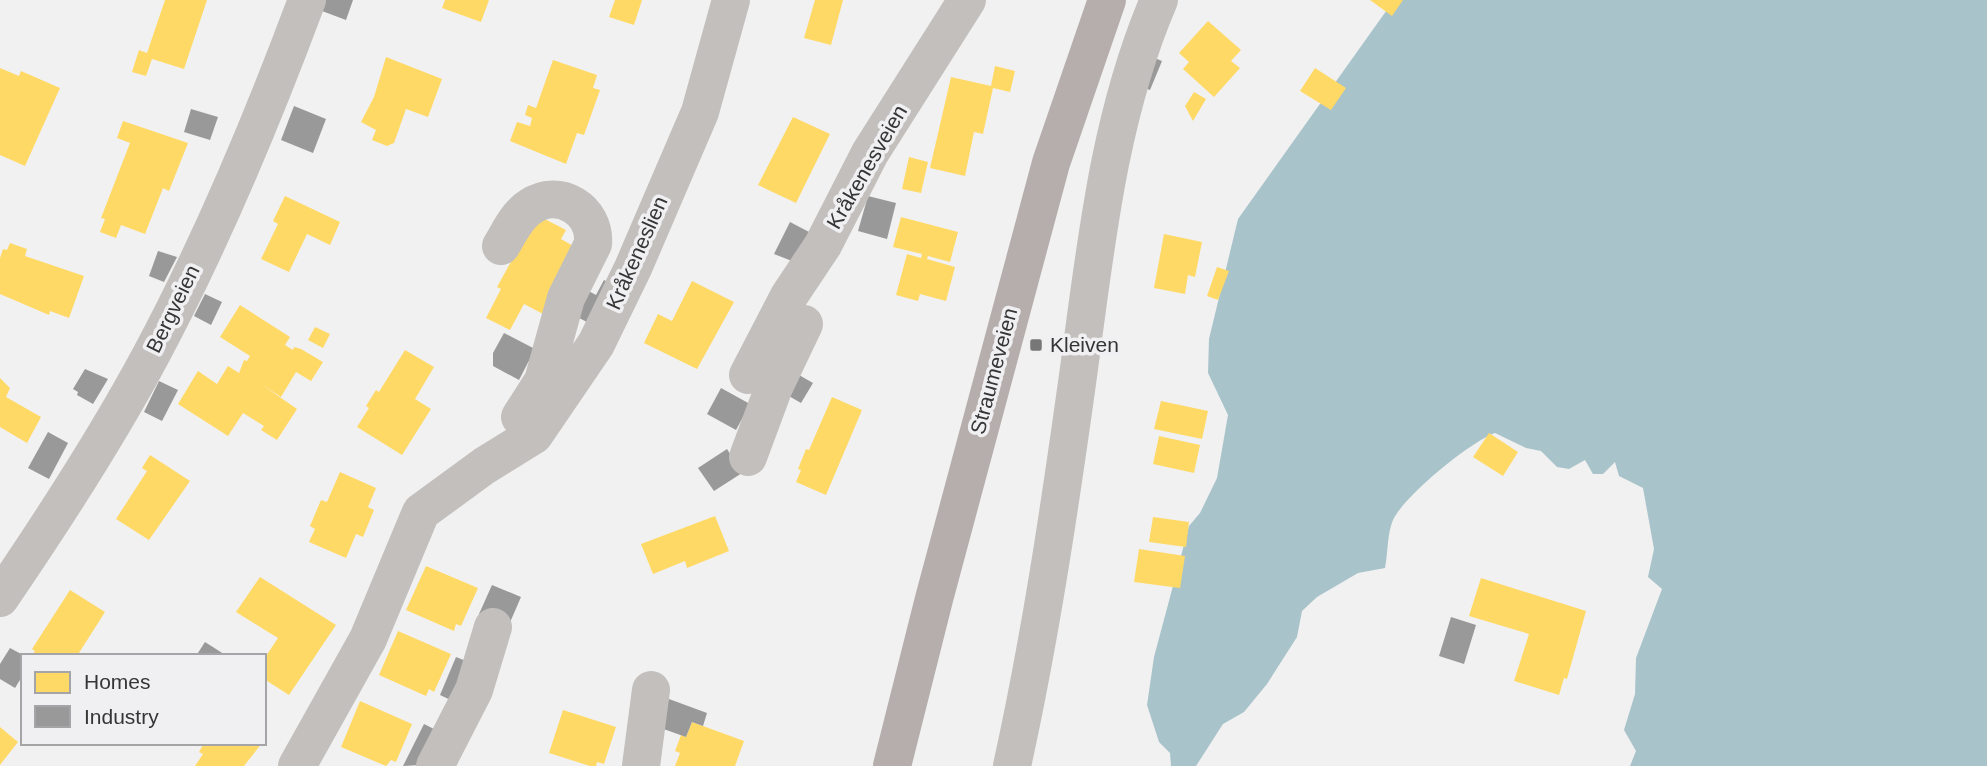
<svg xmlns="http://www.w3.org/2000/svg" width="1987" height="766" viewBox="0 0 1987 766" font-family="Arial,sans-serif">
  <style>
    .water { fill: #a9c3cb }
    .homes { fill: #ffd966 }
    .industry { fill: #999 }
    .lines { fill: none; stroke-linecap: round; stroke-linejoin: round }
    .minor { stroke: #c3bfbd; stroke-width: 38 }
    .major { stroke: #b5aeac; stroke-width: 38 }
    .poi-dot { fill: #777; stroke: #f0f0f2; stroke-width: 2.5 }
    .labels { text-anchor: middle; stroke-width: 7; stroke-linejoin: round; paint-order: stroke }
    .street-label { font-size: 21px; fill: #353536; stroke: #f0f0f2 }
    .poi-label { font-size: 21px; fill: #353536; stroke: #f0f0f2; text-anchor: start }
  </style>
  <rect width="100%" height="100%" fill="#f1f1f1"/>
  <path class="water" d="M1394 0H1987V766H1630L1636 751 1624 730 1635 694 1636 658 1662 589 1648 577 1654 549 1643 488 1619 476 1615 462 1603 474H1593L1585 460 1569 469 1557 467 1541 451 1526 448 1495 433C1470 442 1404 496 1393 520 1387 534 1388 553 1385 568L1358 573 1317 597 1302 611 1297 637 1267 684 1244 712 1223 724 1196 766H1171L1170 753 1159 742 1147 705 1154 657 1189 526 1200 513 1217 478 1228 415 1208 373 1209 339 1238 219Z"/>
  <g class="homes">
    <polygon points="165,0 207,0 184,69 152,59 146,76 132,72 139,50 147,53"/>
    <polygon points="445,0 489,0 481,22 442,8"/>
    <polygon points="615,0 642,0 634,25 609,17"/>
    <polygon points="815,0 843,0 831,45 804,38"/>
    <polygon points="1370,0 1403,0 1392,16"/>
    <polygon points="1208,21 1241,50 1231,61 1240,68 1214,97 1183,69 1189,62 1179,53"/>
    <polygon points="386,57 442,79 428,117 406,109 394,143 387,146 372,140 376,130 361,122 374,97"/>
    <polygon points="553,60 597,75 593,88 600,90 584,135 577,133 566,164 510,141 517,122 530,126 532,118 525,115 528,105 536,108"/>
    <polygon points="995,66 1015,71 1010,92 993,88 983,134 974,132 965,176 930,168 951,77 991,86"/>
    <polygon points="0,68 19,76 21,71 60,88 25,166 0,155"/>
    <polygon points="1315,68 1346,88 1331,110 1300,91"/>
    <polygon points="1194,92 1206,99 1193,121 1185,106"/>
    <polygon points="793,117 830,134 796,203 758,185"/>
    <polygon points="123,121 188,143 169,191 163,188 145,234 121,225 116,238 100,232 105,219 101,218 130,143 117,138"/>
    <polygon points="909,157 928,162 921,193 902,189"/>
    <polygon points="285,196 340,222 330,245 307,234 289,272 261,259 278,224 273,221"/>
    <polygon points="537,215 566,230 561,239 575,247 543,314 524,304 510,330 486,318 501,289 497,287"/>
    <polygon points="901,217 958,232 950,262 928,256 927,259 955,267 946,301 920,294 918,301 896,295 907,254 921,258 922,254 893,247"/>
    <polygon points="1164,234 1202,242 1195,277 1188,275 1185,294 1154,288"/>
    <polygon points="10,243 27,249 25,256 84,276 69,318 50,311 49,315 0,294 0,258 3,249 7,250"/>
    <polygon points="1217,267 1229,271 1218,300 1207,296"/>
    <polygon points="692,281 734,302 697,369 644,343 658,314 672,321"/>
    <polygon points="240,305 290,337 285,345 293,350 294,347 301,349 323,362 311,381 296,372 281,397 261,384 297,409 277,440 261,430 264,426 243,413 228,436 178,404 198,371 217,384 228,366 239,373 244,360 247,361 250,356 220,337"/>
    <polygon points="315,327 330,334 323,348 308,340"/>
    <polygon points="405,350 434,367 415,399 431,409 402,455 357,427 369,408 366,406 376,390 379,392"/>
    <polygon points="0,378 10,388 6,397 41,417 27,443 0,427"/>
    <polygon points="832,397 862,410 826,495 796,482 801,470 798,469 806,449 809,450"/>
    <polygon points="1161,401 1208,411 1202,439 1154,429"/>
    <polygon points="1489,433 1518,452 1503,476 1473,457"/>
    <polygon points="1159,436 1200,445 1194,473 1153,464"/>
    <polygon points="150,455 190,481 149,540 116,519 147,471 142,468"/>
    <polygon points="340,472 376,488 368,507 374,510 363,537 356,534 346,558 309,542 315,529 310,526 321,500 327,502"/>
    <polygon points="715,516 729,551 687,568 685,561 653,574 641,544"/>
    <polygon points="1153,517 1189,522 1186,547 1149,542"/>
    <polygon points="1139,549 1185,556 1180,588 1134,582"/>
    <polygon points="426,566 478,588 461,626 456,624 454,631 406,610"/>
    <polygon points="260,577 336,625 289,695 264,679 264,659 278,638 236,612"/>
    <polygon points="1481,578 1586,611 1567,679 1564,678 1559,695 1514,681 1529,634 1469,616"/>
    <polygon points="70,590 105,612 77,656 32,656 35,651 32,649"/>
    <polygon points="398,631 451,654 434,692 429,689 426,696 379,675"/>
    <polygon points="360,701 412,724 396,762 391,760 386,766 341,747"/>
    <polygon points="563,710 616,727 604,764 597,762 596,766 590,766 549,753"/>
    <polygon points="692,722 744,741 735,766 675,766 680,753 675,751 681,735 686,737"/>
    <polygon points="0,727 18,742 0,765"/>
    <polygon points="204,743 262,743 244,766 195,766 203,754 199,752"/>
  </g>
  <g class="industry">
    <polygon points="326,0 353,0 346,20 322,11"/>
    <polygon points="1147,55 1162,61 1150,90 1135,84"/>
    <polygon points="294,106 326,119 313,153 281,140"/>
    <polygon points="191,109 218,117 210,140 184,132"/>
    <polygon points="868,196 896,203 887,239 858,231"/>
    <polygon points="790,222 813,234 797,263 774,254"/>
    <polygon points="158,251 177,257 164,282 149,276"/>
    <polygon points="604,280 615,286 596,327 570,313 583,288 596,295"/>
    <polygon points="205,294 222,302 211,325 194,316"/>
    <polygon points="504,333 535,349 519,380 493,366 493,353"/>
    <polygon points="85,369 108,379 93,404 77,395 78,392 73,389"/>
    <polygon points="792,371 813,383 801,403 780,391"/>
    <polygon points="159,381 178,390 162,421 144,412"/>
    <polygon points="721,388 750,404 736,430 707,414"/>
    <polygon points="48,432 68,443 49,479 28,468"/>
    <polygon points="727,449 742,473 714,491 698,468"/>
    <polygon points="492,585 521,597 508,627 479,614"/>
    <polygon points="1451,617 1476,625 1464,664 1439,656"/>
    <polygon points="205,642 227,656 196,656"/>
    <polygon points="10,648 23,655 23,675 15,688 0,679 0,664"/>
    <polygon points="456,657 476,665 459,704 440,695"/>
    <polygon points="669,699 707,713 703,726 692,722 686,737 658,727"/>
    <polygon points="424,724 438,731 421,765 403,766"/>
  </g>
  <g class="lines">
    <g class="minor">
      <path d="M501 246C509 233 517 215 530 207 559 187 596 210 593 244L566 298 543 381 520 417"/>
      <polyline points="748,375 789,296 823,245 870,153 967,0"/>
      <polyline points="748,457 774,387 804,324"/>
      <path d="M0 598C54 519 106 439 151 355 212 241 262 121 307 0"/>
      <polyline points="297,766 368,639 421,512 484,466 534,435 596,344 633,268 700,112 731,0"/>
      <polyline points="435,766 474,690 493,627"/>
      <polyline points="641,766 651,690"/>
      <path d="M1012 766C1040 639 1059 512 1077 383 1095 254 1107 121 1159 0"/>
    </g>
    <polyline class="major" points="892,766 934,599 1051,163 1107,0"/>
  </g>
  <rect class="poi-dot" x="1029" y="338" width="14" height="14" rx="3.5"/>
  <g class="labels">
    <g class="street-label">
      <text transform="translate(867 167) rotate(-60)" y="7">Kråkenesveien</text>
      <text transform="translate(637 253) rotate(-66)" y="7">Kråkeneslien</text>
      <text transform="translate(173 309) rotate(-64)" y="7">Bergveien</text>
      <text transform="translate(994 371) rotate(-75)" y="7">Straumeveien</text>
    </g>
    <g class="poi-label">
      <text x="1050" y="352">Kleiven</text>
    </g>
  </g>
  <rect x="21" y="654" width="245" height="91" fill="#f0f0f2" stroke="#a5a5a7" stroke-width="2"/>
  <rect x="35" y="672" width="35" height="21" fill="#ffd966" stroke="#a5a5a7" stroke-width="2"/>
  <text x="84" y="689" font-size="21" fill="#353536">Homes</text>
  <rect x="35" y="706" width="35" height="21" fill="#999999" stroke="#a5a5a7" stroke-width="2"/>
  <text x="84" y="724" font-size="21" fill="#353536">Industry</text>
</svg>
